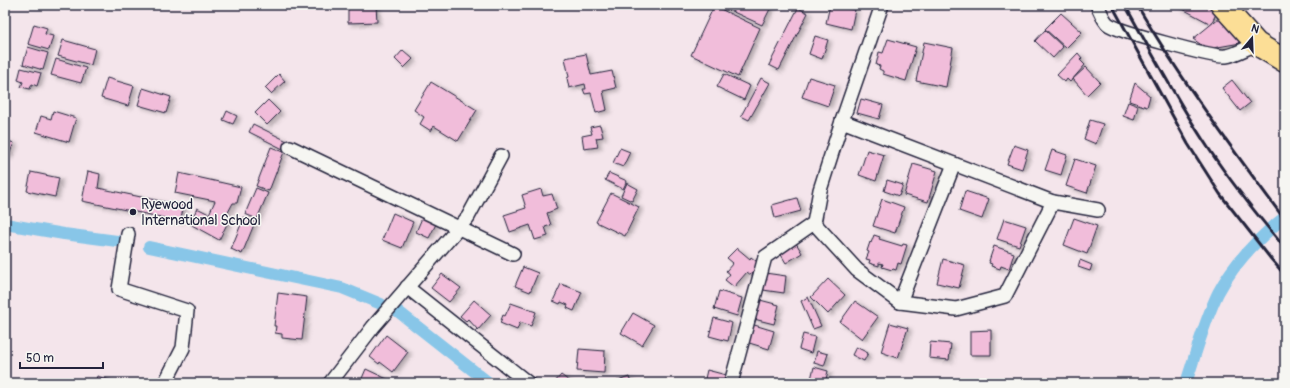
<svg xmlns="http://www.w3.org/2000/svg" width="1290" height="388" viewBox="0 0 1290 388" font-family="Pangolin,sans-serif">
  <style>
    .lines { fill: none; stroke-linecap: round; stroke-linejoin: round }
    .canal { stroke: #88c6e8; stroke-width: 12 }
    .building { fill: #f1bdda; stroke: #22223b; filter: url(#shadow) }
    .minor-casing { stroke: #22223b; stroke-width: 16 }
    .trunk-casing { stroke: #22223b; stroke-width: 25 }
    .minor { stroke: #f6f6f2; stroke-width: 13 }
    .trunk { stroke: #fcde96; stroke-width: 22 }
    .rail { stroke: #22223b; stroke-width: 3 }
    .poi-dot { fill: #22223b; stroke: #f6f6f2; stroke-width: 1.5 }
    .labels { text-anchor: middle; stroke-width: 3; stroke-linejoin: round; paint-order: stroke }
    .poi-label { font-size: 14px; fill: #22223b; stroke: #f6f6f2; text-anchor: start }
  </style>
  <defs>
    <filter id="shadow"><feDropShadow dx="3.5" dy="2" stdDeviation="2" flood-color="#0004"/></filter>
  </defs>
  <rect width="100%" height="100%" fill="#f4e5eb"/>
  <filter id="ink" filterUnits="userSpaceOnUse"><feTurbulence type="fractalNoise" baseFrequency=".025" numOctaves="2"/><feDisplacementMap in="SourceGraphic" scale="8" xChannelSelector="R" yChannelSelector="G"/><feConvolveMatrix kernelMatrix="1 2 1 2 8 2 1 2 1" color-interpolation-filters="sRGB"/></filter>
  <g filter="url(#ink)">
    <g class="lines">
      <g class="canal">
        <polyline points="5,224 64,234 117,241"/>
        <polyline points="149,247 342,288 381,304"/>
        <polyline points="395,309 489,383"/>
        <path d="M1186 383C1196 353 1204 322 1218 293 1234 263 1258 238 1285 217"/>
      </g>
    </g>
    <g class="building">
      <polygon points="348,5 376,5 377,22 348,23"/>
      <polygon points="718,5 772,5 762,25"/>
      <polygon points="830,5 855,10 851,29 826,23"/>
      <polygon points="1177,5 1204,5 1217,12 1211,24 1177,6"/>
      <polygon points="714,6 760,28 738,77 691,55"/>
      <polygon points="798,8 808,13 779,70 769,65"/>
      <polygon points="1061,13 1082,32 1066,48 1045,29"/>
      <polygon points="1225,13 1246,42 1207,49 1193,39"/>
      <polygon points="34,24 47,28 45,34 53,36 49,50 28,44"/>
      <polygon points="1045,30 1063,47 1053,58 1035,41"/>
      <polygon points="815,36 828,40 822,59 809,54"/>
      <polygon points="888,39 916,47 906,81 883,74 883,71 879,69 880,66 876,65 879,52 883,53"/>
      <polygon points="63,40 95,49 91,65 58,56"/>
      <polygon points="924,42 953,48 946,87 916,81"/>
      <polygon points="28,47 48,53 43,70 23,64"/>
      <polygon points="403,50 413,59 404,68 395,59"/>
      <polygon points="1078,53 1082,58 1080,60 1085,65 1070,82 1067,79 1065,82 1057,75"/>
      <polygon points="586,54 591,75 612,71 616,88 603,91 607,110 596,113 591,93 585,94 583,89 586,89 585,84 569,88 567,78 569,77 565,58"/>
      <polygon points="56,59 86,68 81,83 51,75"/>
      <polygon points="1086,67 1100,82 1087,95 1073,79"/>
      <polygon points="21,68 41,73 37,86 32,84 30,89 21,87 23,82 18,80"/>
      <polygon points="279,74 285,81 271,94 265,88"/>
      <polygon points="724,74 750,86 744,100 717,87"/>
      <polygon points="809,77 835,85 828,106 802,97"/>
      <polygon points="107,78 134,86 128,106 101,98"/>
      <polygon points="761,78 770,83 749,120 741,116"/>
      <polygon points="1232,80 1250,103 1240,111 1222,88"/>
      <polygon points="431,82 477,110 458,141 434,126 431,131 420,124 424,117 414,110"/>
      <polygon points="1135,83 1150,96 1147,107 1129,101"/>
      <polygon points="143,88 171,97 166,113 138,105"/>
      <polygon points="861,99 883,105 879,119 857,113"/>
      <polygon points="268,100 280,112 267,125 255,113"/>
      <polygon points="1128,102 1138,106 1134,120 1123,116"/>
      <polygon points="53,111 76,118 69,142 36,132 41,116 51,119"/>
      <polygon points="227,111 237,116 233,124 223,120"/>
      <polygon points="1090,120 1103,124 1096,144 1084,139"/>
      <polygon points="253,124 287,141 283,149 249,132"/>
      <polygon points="600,125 603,137 596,138 598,147 584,149 582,136 592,134 590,127"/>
      <polygon points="5,140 14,143 8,157 5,155"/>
      <polygon points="1014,145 1028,150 1022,169 1007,164"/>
      <polygon points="271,147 284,152 269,191 256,186"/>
      <polygon points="620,148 630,152 623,167 613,163"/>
      <polygon points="867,150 884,155 876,181 859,175"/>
      <polygon points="1052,150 1067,155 1061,175 1045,170"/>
      <polygon points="1075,159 1096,166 1087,193 1066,186"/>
      <polygon points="913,164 937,171 928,202 904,195"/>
      <polygon points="88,171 100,174 98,188 184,206 180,221 82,201"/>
      <polygon points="31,172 59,178 55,197 27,191"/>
      <polygon points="179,173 241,187 237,203 233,203 226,216 230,218 219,240 190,224 197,208 209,214 215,201 175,193"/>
      <polygon points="609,173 627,181 623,189 605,180"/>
      <polygon points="887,180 903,185 899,196 884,191"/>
      <polygon points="627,183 638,189 632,201 621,196"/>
      <polygon points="256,188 268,193 257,219 245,214"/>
      <polygon points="541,189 543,196 552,194 557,209 547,213 551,225 545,227 548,236 535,240 530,225 510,232 504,215 526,208 522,195"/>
      <polygon points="965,191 989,199 982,219 959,211"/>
      <polygon points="611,193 639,207 625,236 596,222"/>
      <polygon points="797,198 801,211 775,218 772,205"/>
      <polygon points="882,199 904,207 895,233 873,226"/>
      <polygon points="393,213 413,222 402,248 382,240"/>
      <polygon points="244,217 255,222 242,254 231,249"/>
      <polygon points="422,218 436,224 429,238 416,232"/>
      <polygon points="1074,218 1097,226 1087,254 1064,245"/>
      <polygon points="1004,219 1026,226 1019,246 997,239"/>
      <polygon points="874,235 880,237 879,239 902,246 903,244 907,245 901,264 898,263 896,270 893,269 892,270 882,267 883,264 879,263 879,266 869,263 870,260 866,259 869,252 867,251 870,242 871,243"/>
      <polygon points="796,243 802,253 786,263 780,253"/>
      <polygon points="994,246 1014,253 1009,269 1001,266 1000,269 991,266 992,264 989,263 990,261 989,261"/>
      <polygon points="737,248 750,259 751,257 756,261 759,258 763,261 751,275 747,272 734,287 725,280 730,274 726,271 733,263 727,258"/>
      <polygon points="943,259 965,265 959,288 937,283"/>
      <polygon points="1080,260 1092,265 1090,271 1078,267"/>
      <polygon points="523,267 538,273 530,292 515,286"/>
      <polygon points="765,273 786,276 784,293 763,290"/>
      <polygon points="442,274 461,288 449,302 431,288"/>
      <polygon points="828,279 845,295 828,314 811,297"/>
      <polygon points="561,284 582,292 574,311 567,308 568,305 561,302 560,304 553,301"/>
      <polygon points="719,291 742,298 737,316 714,309"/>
      <polygon points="278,293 307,297 302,340 282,338 282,334 275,333 276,326 274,326"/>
      <polygon points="808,297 821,326 813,329 801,301"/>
      <polygon points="474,300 491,315 478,330 468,319 466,321 460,316"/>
      <polygon points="760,300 779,305 774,324 754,319"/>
      <polygon points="855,301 878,317 862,339 840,322"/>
      <polygon points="511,303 536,312 531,326 520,322 517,330 500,323 503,315 505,316"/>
      <polygon points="633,313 654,325 642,345 621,333"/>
      <polygon points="714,318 732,323 728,341 709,336"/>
      <polygon points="890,323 908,328 898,358 881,352"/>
      <polygon points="751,324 774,331 769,349 746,342"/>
      <polygon points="991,330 991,355 970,355 970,331"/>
      <polygon points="803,334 815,337 811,353 799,349"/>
      <polygon points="386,335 408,352 393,372 380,362 379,364 370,357"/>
      <polygon points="930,342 951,344 949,360 929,358"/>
      <polygon points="856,347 868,353 864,361 852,355"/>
      <polygon points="579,349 605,351 604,373 577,371"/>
      <polygon points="817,351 828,354 824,366 814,363"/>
      <polygon points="814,367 828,371 825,383 810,383"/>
      <polygon points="366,369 387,379 385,383 360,383"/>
      <polygon points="707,370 726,375 724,383 704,383"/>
      <polygon points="561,375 572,383 554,383"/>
      <polygon points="97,376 113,381 112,383 95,383"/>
      <polygon points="629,377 631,383 612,383"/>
    </g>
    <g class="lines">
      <g class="minor-casing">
        <g id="minor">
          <polyline points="882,5 842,121 820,190 814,223 857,270 900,302 956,309 1005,296 1053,202"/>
          <path d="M1097 5C1100 10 1103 20 1108 24 1117 31 1214 58 1226 56 1235 55 1248 47 1257 44"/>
          <polyline points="842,121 1053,202 1098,210"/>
          <polyline points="290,147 513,254"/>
          <polyline points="128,234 119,289 187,311 183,348 165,383"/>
          <polyline points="407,287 528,383"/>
          <polyline points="900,302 954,164"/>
          <polyline points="330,383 373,327 468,217 501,156"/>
          <polyline points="731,383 765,257 814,223"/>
        </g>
      </g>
      <g class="trunk-casing">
        <polyline id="trunk" points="1222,5 1257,44 1285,61"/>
      </g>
      <use href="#minor" class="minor"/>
      <use href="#trunk" class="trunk"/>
      <g class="rail">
        <polyline points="1112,5 1188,144 1220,194 1271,259 1285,275"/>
        <path d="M1125 5C1152 53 1178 103 1209 149 1232 184 1258 216 1285 248"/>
        <path d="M1137 5C1181 80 1233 150 1285 220"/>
      </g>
    </g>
  </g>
  <circle class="poi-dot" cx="133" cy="212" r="4"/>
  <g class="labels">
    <g class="poi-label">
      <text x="141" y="209">Ryewood<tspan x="141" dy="16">International School</tspan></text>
    </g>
  </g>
  <rect width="1290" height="388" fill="none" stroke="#f6f6f2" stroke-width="20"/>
  <rect x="10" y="10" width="1270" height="368" fill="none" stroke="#22223b" stroke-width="1.5" filter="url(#ink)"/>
  <g transform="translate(1252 38) rotate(19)" stroke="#f6f6f2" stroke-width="3" paint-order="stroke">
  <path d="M0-3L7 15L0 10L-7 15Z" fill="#22223b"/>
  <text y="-6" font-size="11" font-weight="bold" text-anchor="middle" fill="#22223b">N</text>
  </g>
  <path d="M20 362v6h83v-6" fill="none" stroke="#22223b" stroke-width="2"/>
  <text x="26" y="362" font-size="12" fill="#22223b" stroke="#f6f6f2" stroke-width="3" paint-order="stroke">50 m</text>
</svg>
